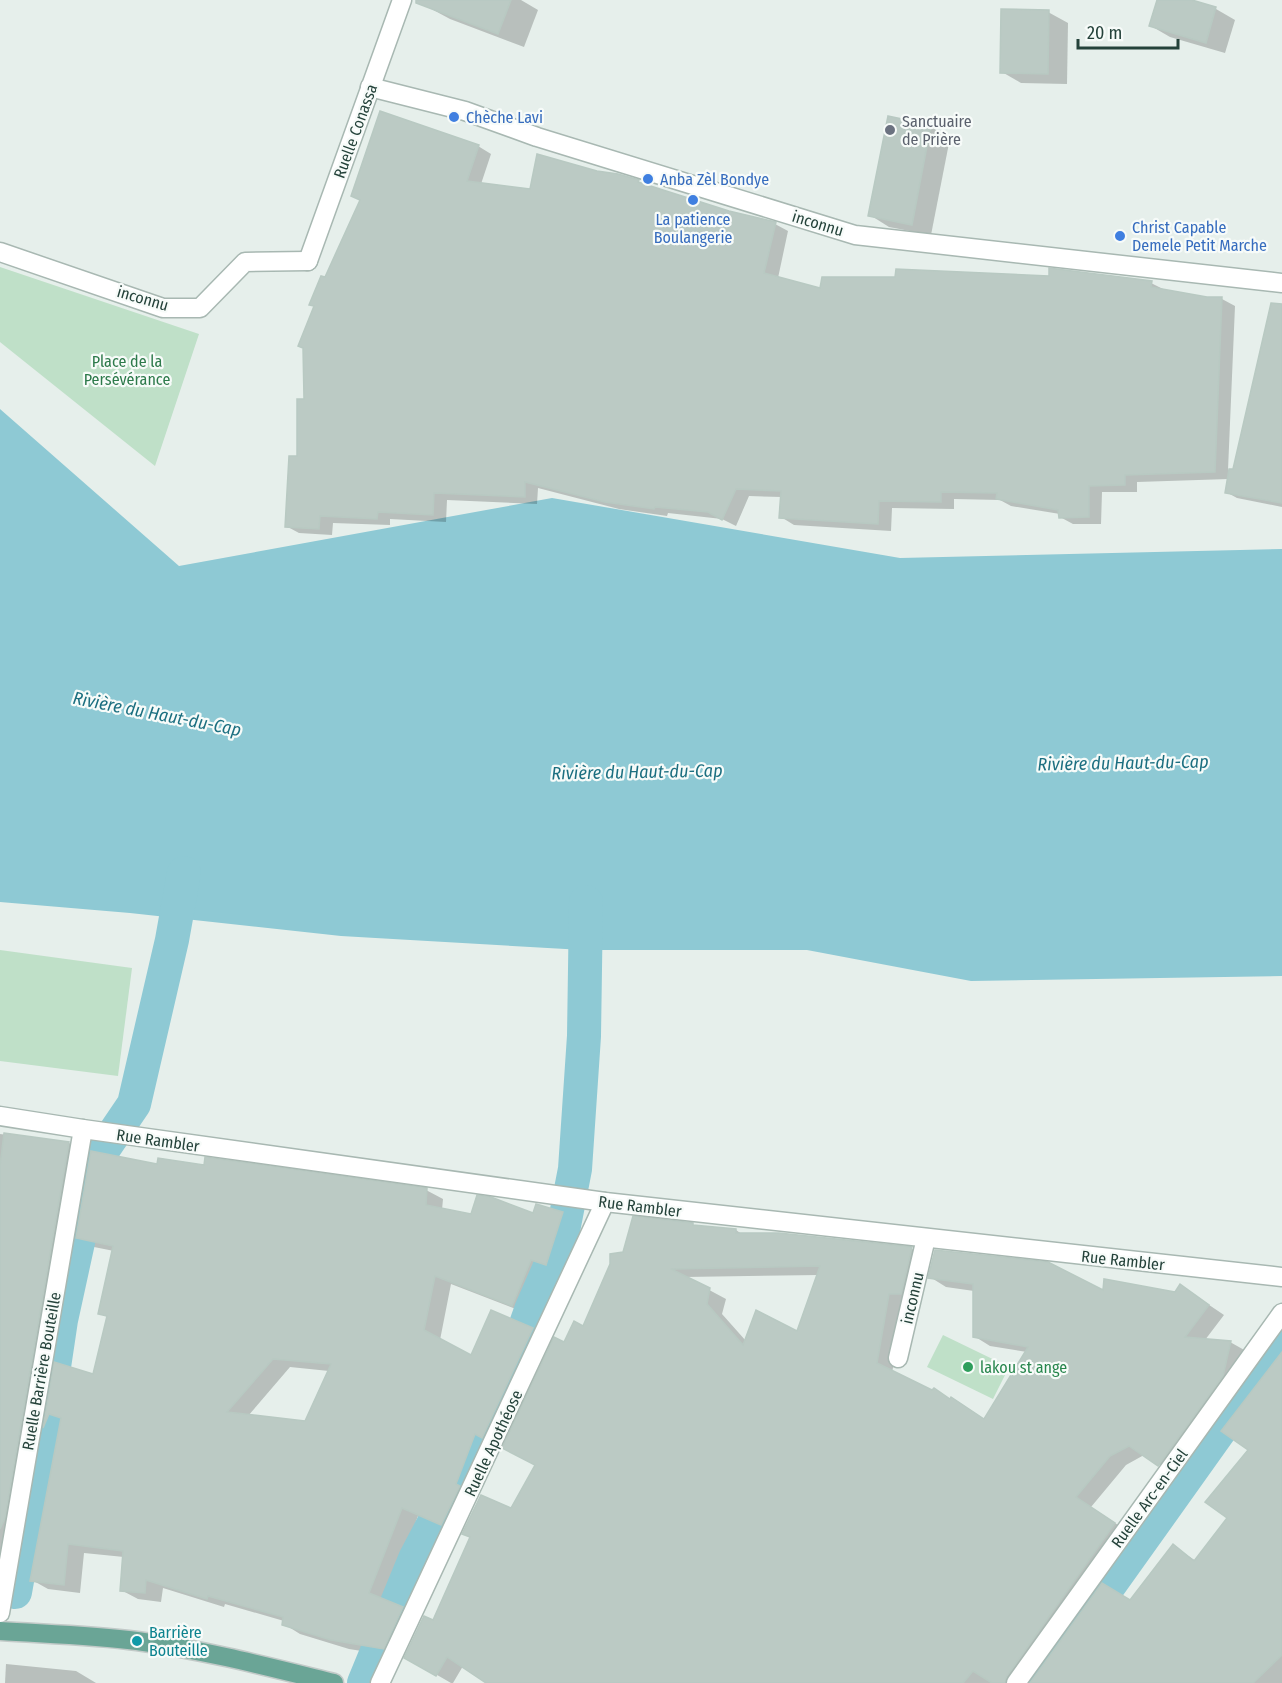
<svg xmlns="http://www.w3.org/2000/svg" width="1282" height="1683" viewBox="0 0 1282 1683" font-family="'Fira Sans Condensed',sans-serif">
  <style>
    .green { fill: #bfe0c8 }
    .water { fill: #8ec9d4 }
    .shadow { fill: #0003; fill-rule: evenodd }
    .lines { fill: none; stroke-linecap: round; stroke-linejoin: round }
    .canal { stroke: #8ec9d4; stroke-width: 34 }
    .building { fill: #bbcac4; stroke: #b8c9c2; stroke-width: 1.5; fill-rule: evenodd }
    .pedestrian-casing { stroke: #a8b8b2; stroke-width: 21 }
    .minor-casing { stroke: #a8b8b2; stroke-width: 21 }
    .primary-casing { stroke: #c2cac8; stroke-width: 21 }
    .pedestrian { stroke: #fff; stroke-width: 18 }
    .minor { stroke: #fff; stroke-width: 18 }
    .primary { stroke: #6aa596; stroke-width: 18 }
    .shop-dot { fill: #3f7fe0; stroke: #f7fbf9; stroke-width: 2 }
    .worship-dot { fill: #6b7280; stroke: #f7fbf9; stroke-width: 2 }
    .leisure-dot { fill: #2e9e5b; stroke: #f7fbf9; stroke-width: 2 }
    .culture-dot { fill: #0f9aa8; stroke: #f7fbf9; stroke-width: 2 }
    .labels { text-anchor: middle; stroke-width: 4.5; stroke-linejoin: round; paint-order: stroke }
    .shop-label { font-size: 16px; fill: #366cbe; stroke: #f7fbf9; text-anchor: start }
    .worship-label { font-size: 16px; fill: #5b616d; stroke: #f7fbf9; text-anchor: start }
    .street-label { font-size: 16px; fill: #24423a; stroke: #f7fbf9 }
    .park-label { font-size: 16px; fill: #2d7a4b; stroke: #f7fbf9 }
    .leisure-label { font-size: 16px; fill: #27864d; stroke: #f7fbf9; text-anchor: start }
    .culture-label { font-size: 16px; fill: #0d838f; stroke: #f7fbf9; text-anchor: start }
    .water-label { font-size: 18px; font-style: italic; fill: #1c6f80; stroke: #f7fbf9 }
  </style>
  <rect width="100%" height="100%" fill="#e6efeb"/>
  <g class="green">
    <polygon points="0,267 199,334 155,466 0,342"/>
    <polygon points="0,950 132,968 118,1076 0,1061"/>
    <polygon points="943,1335 1009,1367 993,1399 927,1367"/>
  </g>
  <polygon class="water" points="0,409 179,566 552,498 900,558 1282,549 1282,976 971,981 807,950 583,950 341,936 130,913 0,902"/>
  <g class="shadow">
    <polygon points="426,0 521,0 538,10 524,47 450,19 424,5"/>
    <polygon points="1159,0 1187,0 1216,9 1235,20 1225,53 1170,37 1151,26"/>
    <polygon points="1048,12 1068,23 1067,84 1021,83 1002,72"/>
    <polygon points="889,118 931,127 950,138 931,235 889,227 870,215"/>
    <polygon points="478,146 491,154 481,184 532,190 597,172 638,181 647,186 728,212 775,224 788,231 778,278 821,290 1151,283 1165,290 1207,298 1222,299 1235,306 1228,470 1234,471 1282,307 1282,507 1237,498 1226,492 1229,479 1137,482 1137,492 1102,492 1101,524 1073,524 1060,517 1060,514 1011,506 1000,500 954,499 954,509 892,508 891,531 794,525 781,517 782,497 749,496 736,526 722,519 668,513 667,516 619,509 538,488 537,504 447,500 446,522 390,519 390,525 333,523 332,535 299,533 286,526 299,457 305,400 326,279"/>
    <polygon points="0,1134 69,1143 87,1154 0,1570"/>
    <path d="M158 1166 426 1190 443 1199 442 1210 472 1215 562 1213 579 1222 562 1273 548 1268 529 1314 451 1284 440 1340 472 1357 492 1312 533 1330 549 1339 458 1533 418 1516 385 1601 419 1618 400 1657 349 1649 300 1634 284 1624V1621L225 1604 224 1607 163 1588 161 1602 138 1599 121 1590 124 1557 84 1553 80 1593 48 1589 32 1580 59 1436 45 1427 56 1364 94 1376 109 1318 100 1313 114 1251 94 1247 77 1238ZM290 1367 329 1371 306 1422 248 1416Z"/>
    <path d="M693 1225 698 1227 736 1230 743 1235 779 1234 912 1249 928 1258 905 1302 892 1373 986 1420 1027 1352 990 1346 974 1336V1291L946 1287 930 1277 1104 1292 1175 1293 1181 1286 1224 1315 1205 1340 1230 1342 1246 1351 1174 1473 1144 1455 1126 1465 1091 1507 1130 1533 1024 1683H489L463 1666 453 1683H451L406 1657 434 1622 512 1510 536 1465 564 1344 584 1328 624 1254ZM819 1275 798 1333 746 1341 722 1314 726 1299 685 1277Z"/>
    <polygon points="1282,1354 1282,1683 1032,1683 1130,1602 1173,1546 1196,1561 1229,1517"/>
    <polygon points="6,1664 76,1671 96,1683 5,1683"/>
  </g>
  <g class="lines">
    <g class="canal">
      <polyline points="15,1592 48,1407 61,1320 96,1160 134,1104 172,940 184,873"/>
      <polyline points="364,1683 415,1559 502,1393 531,1310 561,1241 575,1169 584,1036 586,902"/>
      <polyline points="1046,1683 1091,1611 1282,1343"/>
    </g>
  </g>
  <g class="building">
    <polygon points="416,0 511,0 498,34 416,3"/>
    <polygon points="1157,0 1192,0 1216,7 1206,43 1149,26"/>
    <polygon points="1001,9 1049,10 1048,74 1000,73"/>
    <polygon points="380,111 479,145 467,181 530,189 537,154 597,171 618,174 639,180 638,182 729,211 776,222 764,273 820,288 822,277 895,277 896,269 1049,276 1049,268 1152,281 1151,287 1207,297 1222,297 1215,472 1125,475 1125,485 1089,486 1089,517 1059,518 1058,510 996,499 997,493 941,492 941,502 879,501 878,524 779,518 781,491 736,489 722,520 708,512 655,507 654,509 605,502 525,482 525,497 434,493 433,515 378,512 377,519 320,516 319,529 285,527 289,456 297,456 297,399 304,399 303,348 298,346 314,306 309,305 321,276 325,277 360,200 351,196"/>
    <polygon points="888,116 931,125 912,225 868,216"/>
    <polygon points="1271,303 1282,304 1282,503 1225,493 1229,469 1233,469"/>
    <polygon points="4,1133 69,1142 5,1518 0,1529 0,1166"/>
    <path d="M91 1151 157 1164 158 1158 204 1165 205 1157 427 1188 426 1205 471 1214 477 1195 491 1197 533 1213 536 1204 563 1212 546 1265 531 1260 512 1306 435 1276 424 1330 471 1355 491 1310 533 1328 482 1438 475 1434 456 1484 460 1486 441 1525 402 1508 369 1593 403 1607 384 1649 331 1640 282 1625 283 1617 208 1596 207 1599 146 1580 145 1593 120 1591 123 1551 68 1544 64 1585 30 1581 61 1418 49 1414 43 1428 54 1362 93 1374 107 1316 98 1314 113 1246 76 1238ZM273 1359 331 1364 305 1421 227 1412Z"/>
    <path d="M633 1216 693 1223V1225L736 1229V1233H779L912 1247 901 1294H889L877 1363 932 1390 934 1388 950 1399 951 1397 984 1419 1028 1347 973 1337V1284L928 1278 935 1250 1048 1262 1103 1290 1104 1279 1175 1292 1180 1284 1209 1305 1185 1337 1231 1341 1223 1376 1158 1466 1129 1446 1110 1456 1076 1497 1115 1523 1007 1676 1005 1683H992L973 1671 963 1683H486L447 1657 436 1676 404 1658 424 1616 433 1620 470 1537 462 1534 481 1495 511 1508 535 1465 502 1448 554 1337 564 1342 574 1321 583 1326 610 1264V1254L623 1252ZM820 1266 797 1331 756 1310 743 1345 707 1304 710 1288 671 1269Z"/>
    <polygon points="1282,1352 1282,1655 1253,1683 1030,1683 1102,1583 1130,1600 1173,1544 1194,1561 1227,1518 1205,1502 1248,1450 1221,1431"/>
  </g>
  <g class="lines">
    <g class="pedestrian-casing">
      <polyline id="pedestrian" points="0,252 163,308 200,308 245,262 308,261"/>
    </g>
    <g class="minor-casing">
      <g id="minor">
        <polyline points="370,87 465,111 537,137 855,235 1282,283"/>
        <polyline points="308,261 402,0"/>
        <polyline points="0,1116 83,1129 605,1202 1282,1277"/>
        <polyline points="898,1358 926,1238"/>
        <polyline points="0,1613 83,1129"/>
        <polyline points="380,1683 605,1202"/>
        <polyline points="1016,1683 1282,1313"/>
      </g>
    </g>
    <g class="primary-casing">
      <path id="primary" d="M0 1631C46 1634 92 1635 137 1641 204 1650 269 1667 334 1683"/>
    </g>
    <use href="#pedestrian" class="pedestrian"/>
    <use href="#minor" class="minor"/>
    <use href="#primary" class="primary"/>
  </g>
  <g class="shop-dot">
    <circle cx="454" cy="117" r="6"/>
    <circle cx="648" cy="179" r="6"/>
    <circle cx="693" cy="200" r="6"/>
    <circle cx="1120" cy="236" r="6"/>
  </g>
  <circle class="worship-dot" cx="890" cy="130" r="6"/>
  <circle class="leisure-dot" cx="968" cy="1367" r="6"/>
  <circle class="culture-dot" cx="137" cy="1641" r="6"/>
  <g class="labels">
    <g class="shop-label">
      <text x="466" y="123">Chèche Lavi</text>
      <text x="660" y="185">Anba Zèl Bondye</text>
      <text x="693" y="225" text-anchor="middle">La patience<tspan x="693" dy="18">Boulangerie</tspan></text>
      <text x="1132" y="233">Christ Capable<tspan x="1132" dy="18">Demele Petit Marche</tspan></text>
    </g>
    <g class="worship-label">
      <text x="902" y="127">Sanctuaire<tspan x="902" dy="18">de Prière</tspan></text>
    </g>
    <g class="street-label">
      <text transform="translate(355 131) rotate(-70)" y="6">Ruelle Conassa</text>
      <text transform="translate(818 223) rotate(17)" y="6">inconnu</text>
      <text transform="translate(143 298) rotate(16)" y="6">inconnu</text>
      <text transform="translate(158 1140) rotate(8)" y="6">Rue Rambler</text>
      <text transform="translate(640 1206) rotate(7)" y="6">Rue Rambler</text>
      <text transform="translate(1123 1260) rotate(6)" y="6">Rue Rambler</text>
      <text transform="translate(912 1298) rotate(-77)" y="6">inconnu</text>
      <text transform="translate(41 1371) rotate(-80)" y="6">Ruelle Barrière Bouteille</text>
      <text transform="translate(493 1443) rotate(-65)" y="6">Ruelle Apothéose</text>
      <text transform="translate(1149 1498) rotate(-54)" y="6">Ruelle Arc-en-Ciel</text>
    </g>
    <g class="park-label">
      <text x="127" y="367">Place de la<tspan x="127" dy="18">Persévérance</tspan></text>
    </g>
    <g class="leisure-label">
      <text x="980" y="1373">lakou st ange</text>
    </g>
    <g class="culture-label">
      <text x="149" y="1638">Barrière<tspan x="149" dy="18">Bouteille</tspan></text>
    </g>
    <g class="water-label">
      <text transform="translate(157 714) rotate(11)" y="6">Rivière du Haut-du-Cap</text>
      <text transform="translate(1123 763) rotate(-1)" y="6">Rivière du Haut-du-Cap</text>
      <text transform="translate(637 772) rotate(-1)" y="6">Rivière du Haut-du-Cap</text>
    </g>
  </g>
  <path d="M1078 39v9h100v-9" fill="none" stroke="#24423a" stroke-width="3"/>
  <text x="1087" y="39" font-size="18" fill="#24423a" stroke="#f7fbf9" stroke-width="4.5" paint-order="stroke">20 m</text>
</svg>
